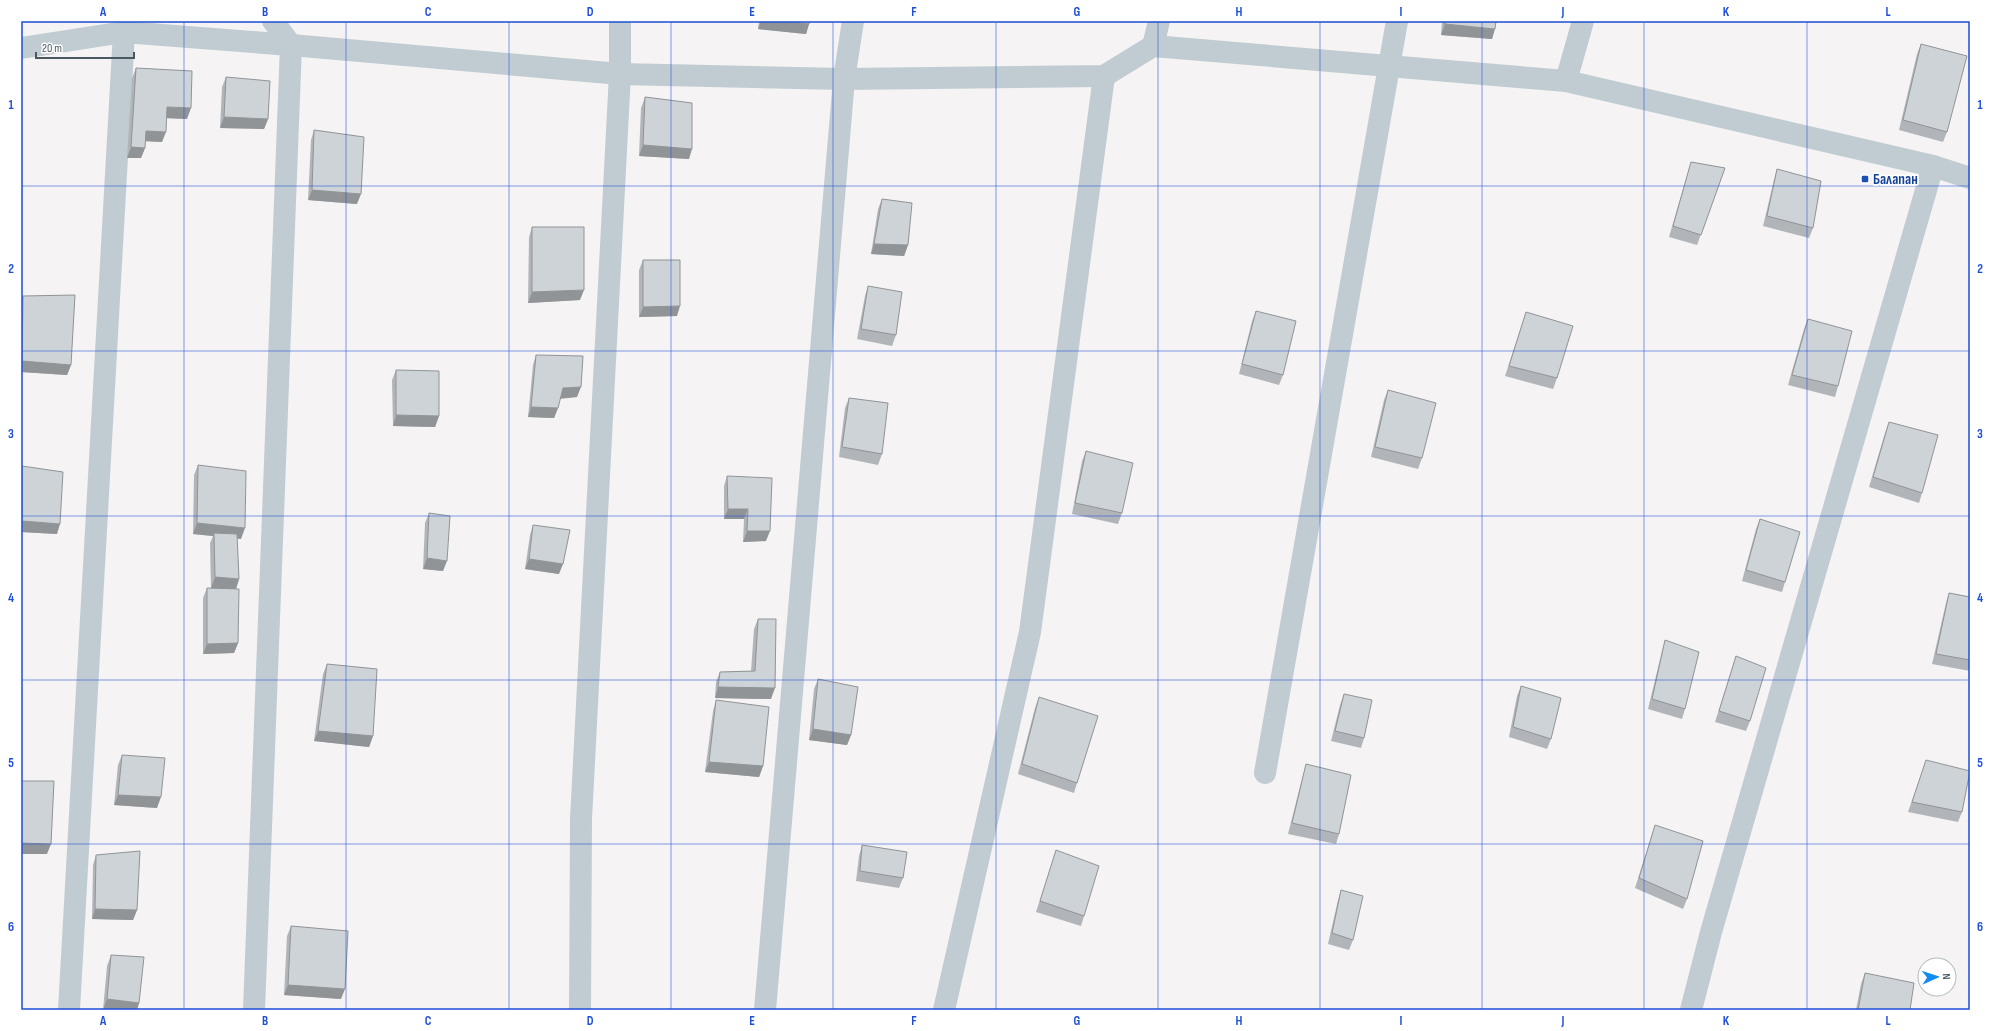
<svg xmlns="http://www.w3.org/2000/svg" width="1991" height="1031" viewBox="0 0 1991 1031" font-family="'Sofia Sans Condensed',sans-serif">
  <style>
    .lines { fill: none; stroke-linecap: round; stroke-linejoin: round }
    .street { stroke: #c0ccd2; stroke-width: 22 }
    .wall { fill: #b1b5ba }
    .shaded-wall { fill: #909497 }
    .building { fill: #ced3d8; stroke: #909497 }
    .grid { fill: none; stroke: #1d4ed8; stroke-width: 1; stroke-opacity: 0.55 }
    .transit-dot { fill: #1a4fb4; stroke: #fff; stroke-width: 1.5 }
    .labels { text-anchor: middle; stroke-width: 3.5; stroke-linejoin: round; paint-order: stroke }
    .transit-label { font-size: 15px; font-weight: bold; fill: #164399; stroke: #fff; text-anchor: start }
    .neatline { fill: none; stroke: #1d4ed8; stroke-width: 1.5 }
    .grid-label { font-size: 13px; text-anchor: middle; font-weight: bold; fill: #1d4ed8 }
  </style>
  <rect width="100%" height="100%" fill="#f5f3f3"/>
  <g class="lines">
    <g class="street">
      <polyline points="1153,46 1159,21"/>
      <polyline points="21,48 124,32 291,45 620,74 844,79 1104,76 1153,46 1566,81 1933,166 1970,178"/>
      <polyline points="1566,81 1583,21"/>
      <polyline points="1265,773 1397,21"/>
      <polyline points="69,1010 124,32"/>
      <polyline points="254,1010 291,45 273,21"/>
      <polyline points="580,1010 581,819 620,74 620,21"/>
      <polyline points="765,1010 844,79 853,21"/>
      <polyline points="944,1010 1030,632 1104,76"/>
      <polyline points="1691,1010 1711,932 1933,166"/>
    </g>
  </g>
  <g class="wall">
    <polygon points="759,21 810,21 809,24 806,34 758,29"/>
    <polygon points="1442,21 1496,21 1492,39 1441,35"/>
    <polygon points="1921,44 1947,132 1943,142 1899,130 1917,54"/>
    <polygon points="136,68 187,119 167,118 162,142 145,141 145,148 141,158 127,158 132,78"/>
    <polygon points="226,77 268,119 264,129 220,128 222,87"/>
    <polygon points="645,97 689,159 639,156 641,108"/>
    <polygon points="314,130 357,204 308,200 311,140"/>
    <polygon points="1691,162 1725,168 1697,245 1669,237 1688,172"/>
    <polygon points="1777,169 1813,228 1809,238 1763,226 1774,180"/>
    <polygon points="882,199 908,245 904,256 871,254 878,209"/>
    <polygon points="532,227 580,300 528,303 529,237"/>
    <polygon points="643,260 677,316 639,317 639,270"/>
    <polygon points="868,286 896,335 892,346 857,339 865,296"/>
    <polygon points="23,296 71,365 67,375 21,372 21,301"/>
    <polygon points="1256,311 1283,375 1279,385 1239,374 1252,321"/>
    <polygon points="1526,312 1557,378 1553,389 1505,376"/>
    <polygon points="1808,319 1838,386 1835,397 1788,385 1804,329"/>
    <polygon points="536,355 577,397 560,398 558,408 554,418 528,417 533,365"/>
    <polygon points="396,370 439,416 435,427 393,426 392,380"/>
    <polygon points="1388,390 1422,458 1418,469 1371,457 1384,400"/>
    <polygon points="849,398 882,454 878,465 839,457 845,408"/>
    <polygon points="1889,422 1922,493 1919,503 1869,487 1885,433"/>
    <polygon points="1086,451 1122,513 1118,524 1072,514 1082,461"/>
    <polygon points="198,465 241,539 237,538 239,579 236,589 238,643 234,653 203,654 203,598 207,588 233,589 211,588 210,543 213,536 193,534 194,475"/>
    <polygon points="22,466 57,534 21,532 21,468"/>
    <polygon points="727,476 766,541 743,542 744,519 724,519 724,486"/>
    <polygon points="429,513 443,571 423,569 425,523"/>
    <polygon points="1760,519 1785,582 1782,592 1742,581 1756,529"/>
    <polygon points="533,525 559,574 525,569 530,535"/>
    <polygon points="1949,593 1970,597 1970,671 1932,664 1946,603"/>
    <polygon points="758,619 771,699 715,698 716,682 720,672 751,671 754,629"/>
    <polygon points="1665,640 1685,709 1682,719 1648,709 1662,651"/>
    <polygon points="1736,656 1750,721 1746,731 1715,722"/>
    <polygon points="327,664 373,736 369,747 314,741 323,674"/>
    <polygon points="818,679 851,735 847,745 809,740 814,689"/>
    <polygon points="1521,686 1551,739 1547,749 1509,737 1517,696"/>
    <polygon points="1344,694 1364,738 1361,748 1331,741 1340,705"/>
    <polygon points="1039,697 1077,783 1074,793 1018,774 1035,708"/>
    <polygon points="716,700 763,766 759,777 705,772 713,711"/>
    <polygon points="122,755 157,808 114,805 118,765"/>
    <polygon points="1926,760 1962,812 1958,822 1908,812"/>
    <polygon points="1306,764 1339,834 1336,844 1288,834 1303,775"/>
    <polygon points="1655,825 1687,899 1683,909 1635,888"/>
    <polygon points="862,845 903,878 899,888 856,881 859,856"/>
    <polygon points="1056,850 1084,916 1081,926 1036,912"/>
    <polygon points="96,855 137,910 133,920 92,919 93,865"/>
    <polygon points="1341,890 1353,940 1349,950 1328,944 1338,900"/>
    <polygon points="291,926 341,999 284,995 287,936"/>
    <polygon points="111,955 139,1003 137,1010 103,1010 107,966"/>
    <polygon points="1865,973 1910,1010 1856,1010 1861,984"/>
  </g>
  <g class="shaded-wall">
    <polygon points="761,21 783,21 809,24 806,34 758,29"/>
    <polygon points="1445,24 1495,29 1492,39 1441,35"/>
    <polygon points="167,107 191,108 187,119 163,118"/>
    <polygon points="224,117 268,119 264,129 220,128"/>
    <polygon points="146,131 166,132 162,142 142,141"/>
    <polygon points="643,145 692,149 689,159 639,156"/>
    <polygon points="131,147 145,148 141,158 127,158"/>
    <polygon points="312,190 361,194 357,204 308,200"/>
    <polygon points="874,244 908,245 904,256 871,254"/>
    <polygon points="584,290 580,300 528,303 532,292"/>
    <polygon points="680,306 677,316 639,317 643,307"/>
    <polygon points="22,361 71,365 67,375 21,372 21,364"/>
    <polygon points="581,387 577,397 559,399 563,388"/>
    <polygon points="531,407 558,408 554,418 528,417"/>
    <polygon points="396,415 439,416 435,427 393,426"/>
    <polygon points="728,509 748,509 744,519 724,519"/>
    <polygon points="22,521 60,524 57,534 21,532 21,523"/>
    <polygon points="197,523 245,528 241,539 214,536 214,533 213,536 193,534"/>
    <polygon points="747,531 770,531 766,541 743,542"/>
    <polygon points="427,558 447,561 443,571 423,569"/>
    <polygon points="529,559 563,564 559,574 525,569"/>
    <polygon points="215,577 239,579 236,589 211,588"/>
    <polygon points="238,643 234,653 203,654 207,644"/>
    <polygon points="718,687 775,688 771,699 715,698"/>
    <polygon points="813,729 851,735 847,745 809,740"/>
    <polygon points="318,731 373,736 369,747 314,741"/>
    <polygon points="709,762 763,766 759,777 705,772"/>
    <polygon points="118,795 161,797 157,808 114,805"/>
    <polygon points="21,843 51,844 47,854 21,854"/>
    <polygon points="95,909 137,910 133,920 92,919"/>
    <polygon points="288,985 345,989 341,999 284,995"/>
    <polygon points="107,999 139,1003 137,1010 103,1010"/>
  </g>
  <g class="building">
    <polygon points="783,21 810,21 809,24"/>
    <polygon points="1445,21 1496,21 1495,29 1445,24"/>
    <polygon points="1921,44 1967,56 1947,132 1903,120"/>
    <polygon points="136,68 192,71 191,108 167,107 166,132 146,131 145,148 131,147"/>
    <polygon points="226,77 270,81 268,119 224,117"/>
    <polygon points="645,97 692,103 692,149 643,145"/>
    <polygon points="314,130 364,137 361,194 312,190"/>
    <polygon points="1691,162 1725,168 1701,235 1673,226"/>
    <polygon points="1777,169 1821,181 1813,228 1767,216"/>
    <polygon points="882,199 912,203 908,245 874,244"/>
    <polygon points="532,227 584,227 584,290 532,292"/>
    <polygon points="643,260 680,260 680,306 643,307"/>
    <polygon points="868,286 902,292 896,335 861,329"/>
    <polygon points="75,295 71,365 22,361 23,296"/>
    <polygon points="1256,311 1296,321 1283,375 1242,364"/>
    <polygon points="1526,312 1573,326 1557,378 1509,366"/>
    <polygon points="1808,319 1852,331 1838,386 1792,375"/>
    <polygon points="536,355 583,356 581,387 563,388 558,408 531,407"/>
    <polygon points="396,370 439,371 439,416 396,415"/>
    <polygon points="1388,390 1436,403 1422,458 1375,447"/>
    <polygon points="849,398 888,403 882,454 842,447"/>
    <polygon points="1889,422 1938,435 1922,493 1873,477"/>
    <polygon points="1086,451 1133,463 1122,513 1075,503"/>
    <polygon points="198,465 246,471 245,528 197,523"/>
    <polygon points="22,466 63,472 60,524 22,521"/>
    <polygon points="727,476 772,478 770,531 747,531 748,509 728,509"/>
    <polygon points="429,513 450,516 447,561 427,558"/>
    <polygon points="1760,519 1800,532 1785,582 1746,570"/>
    <polygon points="533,525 570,530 563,564 529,559"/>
    <polygon points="214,533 237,534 239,579 215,577"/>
    <polygon points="207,588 239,589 238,643 207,644"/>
    <polygon points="1949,593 1970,597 1970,660 1936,654"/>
    <polygon points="758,619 776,619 775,688 718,687 720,672 755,671"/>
    <polygon points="1665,640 1699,652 1685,709 1652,699"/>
    <polygon points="1736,656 1766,668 1750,721 1719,711"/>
    <polygon points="327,664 377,669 373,736 318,731"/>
    <polygon points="818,679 858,687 851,735 813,729"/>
    <polygon points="1521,686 1561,698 1551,739 1513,727"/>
    <polygon points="1344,694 1372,700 1364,738 1335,731"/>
    <polygon points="1039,697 1098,716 1077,783 1022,764"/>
    <polygon points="716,700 769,707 763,766 709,762"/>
    <polygon points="122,755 165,758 161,797 118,795"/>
    <polygon points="1926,760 1970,771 1962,812 1912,802"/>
    <polygon points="1306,764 1351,775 1339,834 1292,823"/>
    <polygon points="21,781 54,781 51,844 21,843"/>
    <polygon points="1655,825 1703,841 1687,899 1639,878"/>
    <polygon points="862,845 907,852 903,878 860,871"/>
    <polygon points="1056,850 1099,866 1084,916 1040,901"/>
    <polygon points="140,851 137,910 95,909 96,855"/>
    <polygon points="1341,890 1363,896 1353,940 1332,933"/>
    <polygon points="291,926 348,931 345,989 288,985"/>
    <polygon points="111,955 144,957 139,1003 107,999"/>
    <polygon points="1865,973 1914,983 1910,1010 1858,1010"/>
  </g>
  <path class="grid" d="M184 21V1010M346 21V1010M509 21V1010M671 21V1010M833 21V1010M996 21V1010M1158 21V1010M1320 21V1010M1482 21V1010M1644 21V1010M1807 21V1010M21 186H1970M21 351H1970M21 516H1970M21 680H1970M21 844H1970"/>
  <rect class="transit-dot" x="1861" y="175" width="8" height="8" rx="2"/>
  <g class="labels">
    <g class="transit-label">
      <text x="1873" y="184">Балапан</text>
    </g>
  </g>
  <rect width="1991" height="1031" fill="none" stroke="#ffffff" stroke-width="44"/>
  <g transform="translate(1937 977) rotate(87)"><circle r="19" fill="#ffffff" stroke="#b6bdc0"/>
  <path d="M0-3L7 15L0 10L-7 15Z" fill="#118df0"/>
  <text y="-6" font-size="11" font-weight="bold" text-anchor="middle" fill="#495962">N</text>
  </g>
  <path d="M36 52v6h98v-6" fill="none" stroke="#495962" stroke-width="2"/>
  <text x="42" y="52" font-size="12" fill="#495962" stroke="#ffffff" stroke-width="3" paint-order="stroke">20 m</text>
  <rect x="22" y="22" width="1947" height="987" class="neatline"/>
  <g class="grid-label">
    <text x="103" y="16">A</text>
    <text x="265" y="16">B</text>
    <text x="428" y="16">C</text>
    <text x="590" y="16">D</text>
    <text x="752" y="16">E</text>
    <text x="914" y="16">F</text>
    <text x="1077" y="16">G</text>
    <text x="1239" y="16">H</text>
    <text x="1401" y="16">I</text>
    <text x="1563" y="16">J</text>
    <text x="1726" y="16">K</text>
    <text x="1888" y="16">L</text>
    <text x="11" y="109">1</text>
    <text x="1980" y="109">1</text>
    <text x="11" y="273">2</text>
    <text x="1980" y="273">2</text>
    <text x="11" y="438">3</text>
    <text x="1980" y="438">3</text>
    <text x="11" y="602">4</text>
    <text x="1980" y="602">4</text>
    <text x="11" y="767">5</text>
    <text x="1980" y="767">5</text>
    <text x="11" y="931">6</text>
    <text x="1980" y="931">6</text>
    <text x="103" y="1025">A</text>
    <text x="265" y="1025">B</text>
    <text x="428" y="1025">C</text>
    <text x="590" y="1025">D</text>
    <text x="752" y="1025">E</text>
    <text x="914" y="1025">F</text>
    <text x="1077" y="1025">G</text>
    <text x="1239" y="1025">H</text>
    <text x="1401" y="1025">I</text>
    <text x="1563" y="1025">J</text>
    <text x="1726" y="1025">K</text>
    <text x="1888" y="1025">L</text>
  </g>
</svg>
